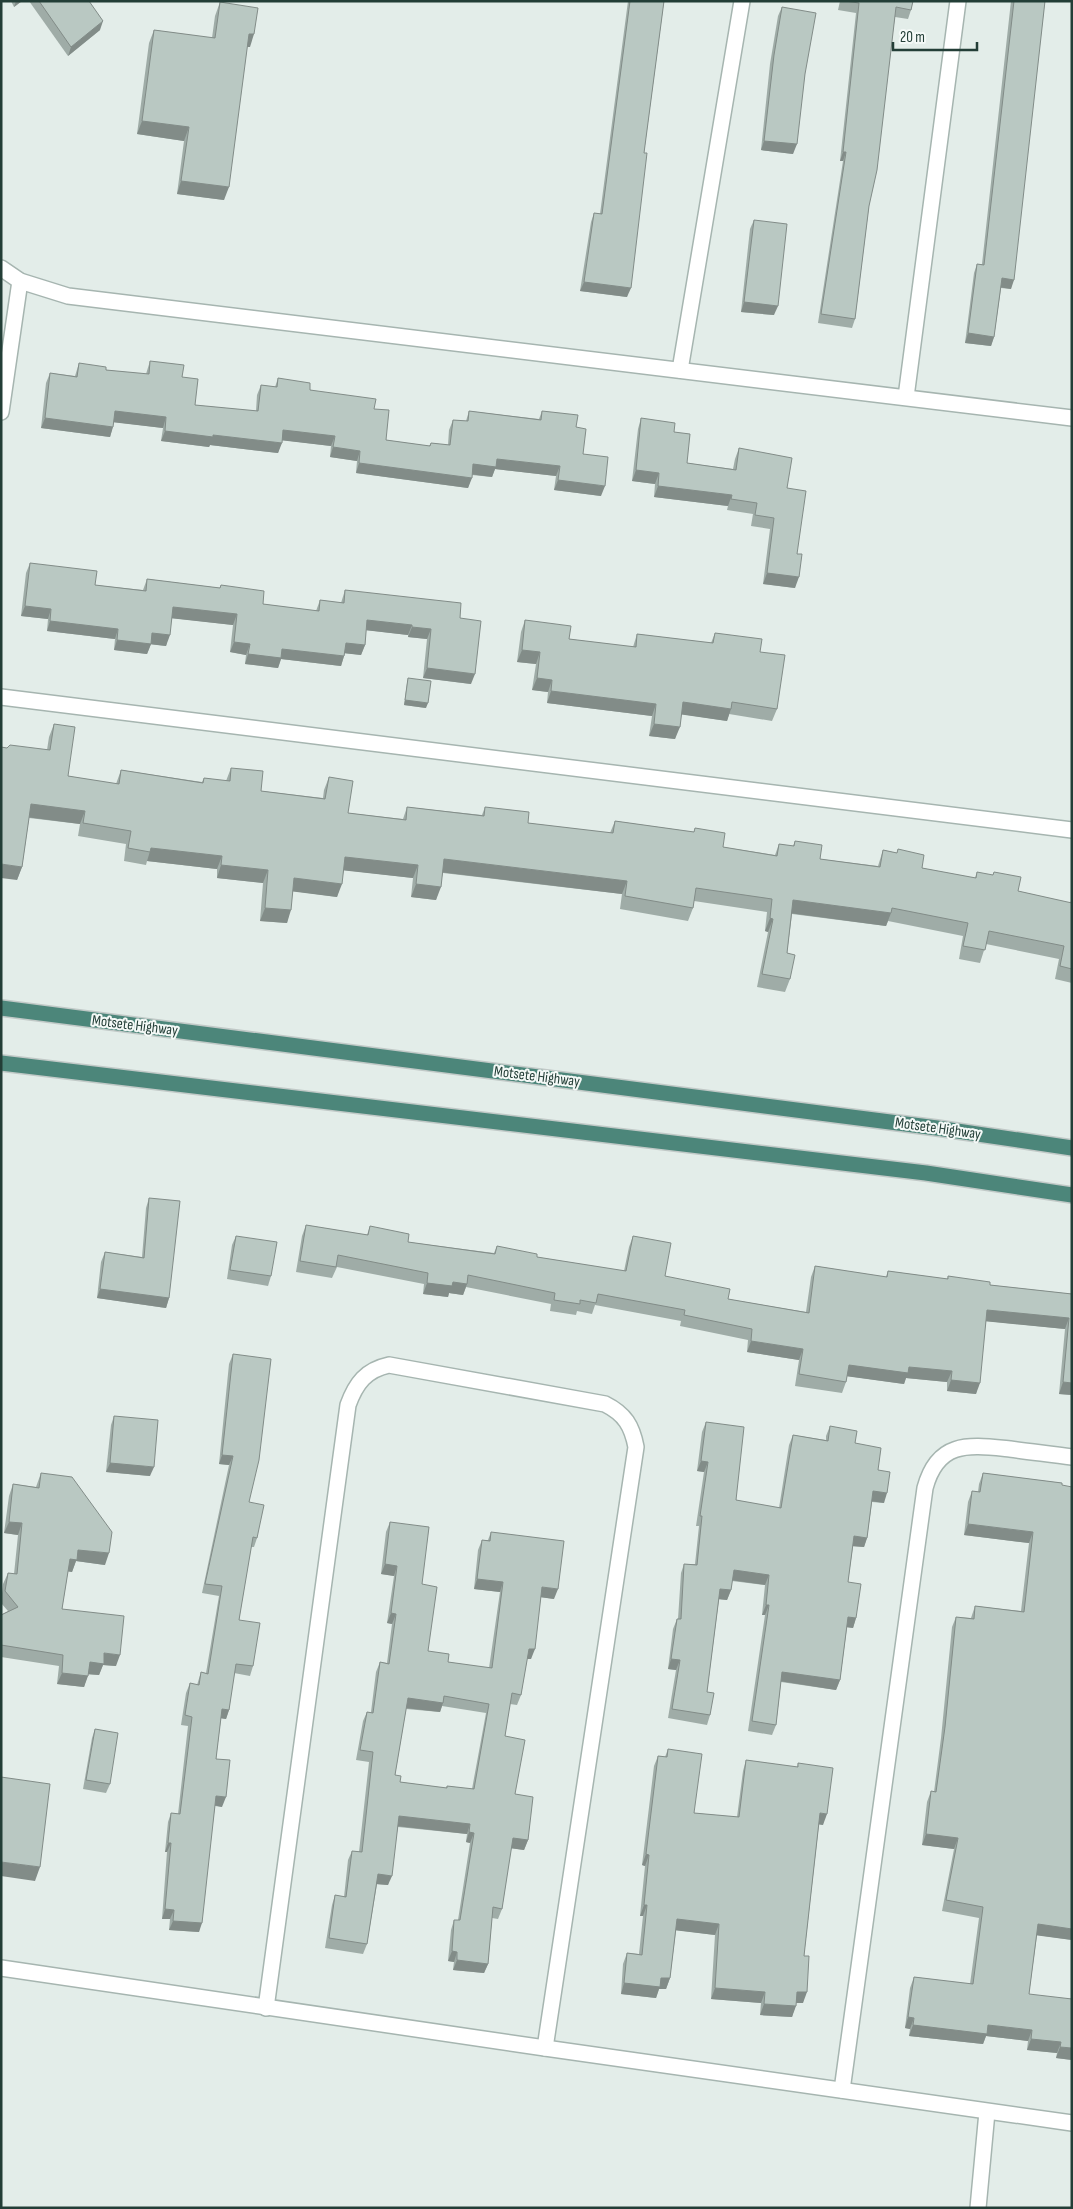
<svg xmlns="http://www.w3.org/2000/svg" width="1073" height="2209" viewBox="0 0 1073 2209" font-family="'Sofia Sans Condensed',sans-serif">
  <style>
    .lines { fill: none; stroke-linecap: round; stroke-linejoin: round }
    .minor-casing { stroke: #a6b5b0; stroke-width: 18 }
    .trunk-casing { stroke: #c1c9c7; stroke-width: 18 }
    .minor { stroke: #fff; stroke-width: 15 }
    .trunk { stroke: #4c867a; stroke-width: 15 }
    .wall { fill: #9faca7; fill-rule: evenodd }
    .shaded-wall { fill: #828c88 }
    .building { fill: #b9c8c2; stroke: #828c88; fill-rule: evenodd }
    .labels { text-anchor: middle; stroke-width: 4; stroke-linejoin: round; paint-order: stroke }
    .street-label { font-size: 15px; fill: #233e37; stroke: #f4f9f7 }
  </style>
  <rect width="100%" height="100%" fill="#e3ede9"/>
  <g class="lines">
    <g class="minor-casing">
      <g id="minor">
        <polyline points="1,268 20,281 68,296 1072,418"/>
        <polyline points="680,370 742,1"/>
        <polyline points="906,397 958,1"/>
        <polyline points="1,412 20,281"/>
        <polyline points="1,697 1072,830"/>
        <polyline points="1,1968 545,2048 1072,2123"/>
        <path d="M266 2008 348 1405C356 1383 366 1370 389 1365L605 1404C625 1414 632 1426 636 1447L545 2048"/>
        <path d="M842 2090 925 1488C938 1440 969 1445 1010 1449 1031 1452 1051 1454 1072 1457"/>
        <polyline points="978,2208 987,2112"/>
      </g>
    </g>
    <g class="trunk-casing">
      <g id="trunk">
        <polyline points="1,1008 937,1128 1072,1148"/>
        <polyline points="1,1063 926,1173 1072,1195"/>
      </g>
    </g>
    <use href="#minor" class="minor"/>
    <use href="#trunk" class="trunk"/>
  </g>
  <g class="wall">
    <polygon points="11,1 22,1 14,7"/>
    <polygon points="29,1 89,1 100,30 68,56"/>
    <polygon points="628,1 664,1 644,153 627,297 580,291 591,222 594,213 600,214"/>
    <polygon points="840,1 913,1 911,10 908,19 895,17 869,206 855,319 852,328 818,323 843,161 840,161 856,13 838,10"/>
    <polygon points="1011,1 1045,1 1011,289 1001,288 994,337 991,346 965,343 974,273 977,264 982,264"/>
    <polygon points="220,2 250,47 247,47 224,200 177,194 184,141 137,134 149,43 154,30 212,38 215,16"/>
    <polygon points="782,7 805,74 793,154 761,150 770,64 778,16"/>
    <polygon points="754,220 774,315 741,312 750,229"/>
    <polygon points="150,361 182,377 195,405 256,411 257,395 261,385 275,387 278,378 310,390 374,409 386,440 429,446 431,443 448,445 449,430 453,420 466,421 469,411 539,419 542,411 576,427 583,454 601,496 554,490 556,476 495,469 492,477 472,475 468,488 356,473 357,461 330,457 331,446 282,440 278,453 210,445 209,447 161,441 163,428 114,422 110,437 41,428 46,383 50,373 75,376 79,363 106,370 146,374"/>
    <polygon points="641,418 674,432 687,463 733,469 735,459 739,448 787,488 797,554 795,588 763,584 770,529 751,526 753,514 727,510 728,506 654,497 655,484 632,481 638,429"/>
    <polygon points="30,563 95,585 143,590 147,579 220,588 221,585 263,604 316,611 320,600 341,603 345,590 460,618 471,684 423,678 427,639 408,637 408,635 366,630 365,645 361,655 345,653 341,666 281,659 278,668 245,664 246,655 230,652 233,625 172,618 166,646 151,644 147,654 114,650 115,639 47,631 48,619 21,616 26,573"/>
    <polygon points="525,620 569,639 633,647 637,634 711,643 715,633 760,652 777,709 772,721 729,714 727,721 681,714 675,739 649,736 652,716 547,703 548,692 532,690 536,664 517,662 521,632"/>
    <polygon points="408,678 426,708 404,705 407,683"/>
    <polygon points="54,724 68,776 116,784 121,770 202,782 204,778 226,781 231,768 261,791 323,798 324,790 329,777 348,813 403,819 407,807 482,815 485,807 528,823 610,833 615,821 694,832 695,828 723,847 775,855 779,844 793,846 795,841 820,859 878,866 883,850 897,853 898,849 922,868 975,878 977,872 1018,891 1070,903 1072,899 1072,983 1055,979 1059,959 986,944 980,963 959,959 963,936 888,921 886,926 792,914 787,953 790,979 785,992 757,987 768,932 765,931 767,912 694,901 693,908 688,921 620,909 622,894 443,873 436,900 411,897 413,878 344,870 337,897 293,891 287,923 260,921 263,883 217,878 217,869 147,861 146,865 124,861 126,844 78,836 80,824 29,818 22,867 17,880 7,748 47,750 49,737"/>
    <polygon points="149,1198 169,1298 166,1308 97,1298 101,1262 105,1252 142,1257 146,1208"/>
    <polygon points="306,1225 367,1235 370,1226 408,1242 494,1253 497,1246 537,1257 624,1271 629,1247 633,1236 665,1276 728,1299 806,1312 811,1277 815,1266 886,1277 888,1271 947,1279 948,1276 990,1285 1072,1294 1072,1395 1059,1394 1065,1329 986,1321 976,1394 947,1391 947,1382 906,1378 904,1384 847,1376 846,1382 842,1393 795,1386 799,1360 747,1352 748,1340 680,1326 681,1321 595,1305 592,1314 577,1311 576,1315 550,1311 551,1304 466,1287 463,1295 449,1293 448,1297 423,1294 424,1284 337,1267 332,1278 296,1272 302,1236"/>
    <polygon points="236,1236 271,1276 268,1286 227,1279 232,1245"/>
    <polygon points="233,1354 249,1502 257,1538 254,1547 251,1547 239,1620 253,1666 250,1676 234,1673 229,1710 226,1719 221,1718 216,1759 222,1807 215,1806 199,1932 169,1930 170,1919 162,1919 167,1852 165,1852 168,1822 171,1813 178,1814 188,1726 181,1725 186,1693 190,1683 197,1685 201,1672 206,1673 219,1596 202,1593 229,1465 219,1464 229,1364"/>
    <polygon points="114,1416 150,1476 106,1472 111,1425"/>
    <polygon points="706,1422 736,1500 779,1508 789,1445 793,1435 826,1440 826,1436 830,1426 855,1443 878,1470 884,1503 872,1502 867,1538 864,1547 853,1546 848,1582 856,1618 853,1628 847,1627 840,1680 836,1690 781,1682 776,1725 772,1735 748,1731 765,1615 762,1615 765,1585 732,1581 731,1590 727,1600 719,1599 707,1692 710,1715 707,1725 668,1718 676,1670 668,1669 673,1629 677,1619 678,1619 681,1573 684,1564 695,1564 699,1526 696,1526 704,1472 697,1471 702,1432"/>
    <polygon points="41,1473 105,1565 76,1561 72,1572 68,1571 62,1609 116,1666 103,1665 99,1675 88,1674 84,1687 57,1684 59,1666 1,1657 1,1615 8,1611 1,1603 3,1584 8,1573 14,1574 18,1535 4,1533 9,1496 13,1484 36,1487"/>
    <polygon points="983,1473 1062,1483 1072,1940 1037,1935 1029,1994 1072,2060 1056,2058 1057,2053 1027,2050 1028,2041 986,2036 983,2044 909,2036 910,2029 905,2028 910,1988 914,1977 970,1984 979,1918 942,1911 954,1849 922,1845 927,1802 931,1791 934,1792 941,1738 952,1627 956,1617 971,1618 975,1606 1021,1611 1029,1543 964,1535 968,1502 972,1491 978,1492 979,1484"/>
    <path d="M390 1522 422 1584 428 1651 448 1662 489 1668 500 1592 474 1589 478 1550 482 1540H488L491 1532 554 1599 541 1597 531 1659H527L521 1695 517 1705 510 1704 505 1736 515 1794 528 1840 524 1850 511 1848 502 1909 498 1919 492 1918 488 1964 484 1973 453 1970 454 1962 448 1961 451 1930 454 1920H458L470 1843 466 1842 467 1834 398 1827 388 1885 377 1884 367 1944 363 1954 325 1948 332 1905 335 1895 344 1897 348 1860 352 1851 359 1852 369 1762 356 1760 363 1721 367 1712H371L376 1672 380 1662 387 1663 392 1624 387 1623 394 1576 381 1574 386 1532ZM442 1706 486 1713 472 1789 447 1786 446 1788 400 1782 395 1775 406 1709 440 1712Z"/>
    <polygon points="95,1729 110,1784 106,1793 83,1789 92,1738"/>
    <polygon points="668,1749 694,1813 737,1817 743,1771 746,1760 797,1767 798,1763 823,1825 819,1824 804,1956 803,2003 796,2003 792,2017 760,2015 761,2003 711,1999 715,1935 676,1930 670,1978 666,1989 659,1989 656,1998 621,1994 623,1964 627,1953 639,1954 643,1916 640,1916 645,1866 642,1865 654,1766 658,1756 665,1757"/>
  </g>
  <g class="shaded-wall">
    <polygon points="16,1 22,1 14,7"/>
    <polygon points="103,21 100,30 68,56 71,47"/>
    <polygon points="249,34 254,34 250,47 244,47"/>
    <polygon points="142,121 189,127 184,141 137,134"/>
    <polygon points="764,141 797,144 793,154 761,150"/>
    <polygon points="843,152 846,152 843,161 840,161"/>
    <polygon points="181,181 229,187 224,200 177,194"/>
    <polygon points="1002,278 1014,280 1011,289 998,287"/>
    <polygon points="584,282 631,288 627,297 580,291"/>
    <polygon points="744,302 778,306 774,315 741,312"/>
    <polygon points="968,333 994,337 991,346 965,343"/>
    <polygon points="115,411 166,417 163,428 111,422"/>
    <polygon points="45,418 113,427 110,437 41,428"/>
    <polygon points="283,430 335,436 331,446 279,440"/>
    <polygon points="165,431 213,435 282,443 278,453 210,445 209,447 161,441"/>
    <polygon points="333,447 360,451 357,461 330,457"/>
    <polygon points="497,459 560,466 556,476 495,469 492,477 469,474 473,464"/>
    <polygon points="359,463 472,478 468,488 356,473"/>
    <polygon points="636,470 659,473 655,484 632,481"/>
    <polygon points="558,480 605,486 601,496 554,490"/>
    <polygon points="658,486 732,495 728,506 654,497"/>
    <polygon points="767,573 799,577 795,588 763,584"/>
    <polygon points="25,606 51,609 48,619 21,616"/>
    <polygon points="173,607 237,614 233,625 169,618"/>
    <polygon points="367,620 412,625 408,635 364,630"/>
    <polygon points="50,621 118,629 115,639 47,631"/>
    <polygon points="412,627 431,629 427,639 408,637"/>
    <polygon points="152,633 170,635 166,646 148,644"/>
    <polygon points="117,640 151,644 147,654 114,650"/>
    <polygon points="234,642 250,644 246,655 230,652"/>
    <polygon points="346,643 365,645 361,655 342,653"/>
    <polygon points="282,649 344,656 341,666 281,659 278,668 245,664 248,654"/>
    <polygon points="522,650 540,652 536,664 517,662"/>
    <polygon points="427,668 475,674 471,684 423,678"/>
    <polygon points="537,678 552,680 548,692 532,690"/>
    <polygon points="551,691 656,704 652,716 547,703"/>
    <polygon points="405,700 428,703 426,708 404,705"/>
    <polygon points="683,702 731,709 727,721 678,714"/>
    <polygon points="654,724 680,727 675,739 649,736"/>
    <polygon points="31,804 85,811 80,824 26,817"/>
    <polygon points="151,848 222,856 217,869 147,861"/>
    <polygon points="345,857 418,865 413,878 340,870"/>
    <polygon points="444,859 627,881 622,894 439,872"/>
    <polygon points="1,864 22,867 17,880 1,878"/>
    <polygon points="221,865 268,870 263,883 217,878"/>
    <polygon points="294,878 342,884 337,897 289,891"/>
    <polygon points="416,884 441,887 436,900 411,897"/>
    <polygon points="793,900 891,913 886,926 789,913"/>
    <polygon points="265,908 291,910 287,923 260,921"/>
    <polygon points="770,918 773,919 768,932 765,931"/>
    <polygon points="453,1282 467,1284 463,1295 449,1293 448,1297 423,1294 427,1283"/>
    <polygon points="100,1289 169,1298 166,1308 97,1298"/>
    <polygon points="987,1310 1069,1318 1065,1329 983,1321"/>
    <polygon points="751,1341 803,1349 799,1360 747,1352"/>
    <polygon points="849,1365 909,1367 952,1371 947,1382 906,1378 904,1384 845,1376"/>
    <polygon points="951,1380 980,1383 976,1394 947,1391"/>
    <polygon points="1063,1382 1072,1383 1072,1395 1059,1394"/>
    <polygon points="222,1455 233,1456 229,1465 219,1464"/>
    <polygon points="701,1461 708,1462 704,1472 697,1471"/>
    <polygon points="110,1463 154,1467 150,1476 106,1472"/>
    <polygon points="873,1491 887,1493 884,1503 870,1501"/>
    <polygon points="9,1522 22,1523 18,1535 4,1533"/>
    <polygon points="968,1524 1033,1532 1029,1543 964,1535"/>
    <polygon points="854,1536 867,1538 864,1547 850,1546"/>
    <polygon points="78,1550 109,1553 105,1565 76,1561 72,1572 65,1571 70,1559"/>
    <polygon points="385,1564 397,1566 394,1576 381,1574"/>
    <polygon points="734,1570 769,1575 765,1585 730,1580"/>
    <polygon points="477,1579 503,1582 500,1592 474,1589"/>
    <polygon points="542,1587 558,1589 554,1599 539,1597"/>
    <polygon points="720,1589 731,1590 727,1600 717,1599"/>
    <polygon points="766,1605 769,1605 765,1615 762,1615"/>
    <polygon points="391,1613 396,1614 392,1624 387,1623"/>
    <polygon points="848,1617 856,1618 853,1628 845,1627"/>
    <polygon points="529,1649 535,1649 531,1659 525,1659"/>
    <polygon points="104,1653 120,1655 116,1666 103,1665 99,1675 85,1674 90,1662"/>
    <polygon points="671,1659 680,1660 676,1670 668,1669"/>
    <polygon points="782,1672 840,1680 836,1690 779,1681"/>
    <polygon points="62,1673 88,1676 84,1687 57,1684"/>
    <polygon points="408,1698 443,1703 440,1712 405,1708"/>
    <polygon points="222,1709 229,1710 226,1719 219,1718"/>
    <polygon points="216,1796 226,1797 222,1807 213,1805"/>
    <polygon points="820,1813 827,1814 823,1825 816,1824"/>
    <polygon points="399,1816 470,1824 467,1834 396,1826"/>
    <polygon points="469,1832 474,1833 470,1843 466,1842"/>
    <polygon points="926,1834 958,1838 954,1849 922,1845"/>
    <polygon points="513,1838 528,1840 524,1850 509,1848"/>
    <polygon points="168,1843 171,1843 167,1852 165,1852"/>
    <polygon points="646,1854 649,1855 645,1866 642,1865"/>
    <polygon points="1,1862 40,1867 35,1881 1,1876"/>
    <polygon points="378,1874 392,1876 388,1885 375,1884"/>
    <polygon points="644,1905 647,1905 643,1916 640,1916"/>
    <polygon points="165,1909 174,1910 170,1919 162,1919"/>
    <polygon points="677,1919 719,1924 715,1935 673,1930"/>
    <polygon points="173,1921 202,1923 199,1932 169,1930"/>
    <polygon points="1038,1924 1072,1929 1072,1940 1034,1935"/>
    <polygon points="452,1951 457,1952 454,1962 448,1961"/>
    <polygon points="457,1960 488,1964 484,1973 453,1970"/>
    <polygon points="661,1978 670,1978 666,1989 659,1989 656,1998 621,1994 624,1983"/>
    <polygon points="715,1988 765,1992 761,2003 711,1999"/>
    <polygon points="797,1992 807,1992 803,2003 793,2003"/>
    <polygon points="764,2004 796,2006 792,2017 760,2015"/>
    <polygon points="908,2017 914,2018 910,2029 905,2028"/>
    <polygon points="913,2025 988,2025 1032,2030 1028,2041 986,2036 983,2044 909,2036"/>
    <polygon points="1031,2039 1061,2042 1057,2053 1027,2050"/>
    <polygon points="1060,2047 1072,2048 1072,2060 1056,2058"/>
  </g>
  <g class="building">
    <polygon points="39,1 89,1 103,21 71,47"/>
    <polygon points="630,1 664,1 644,153 647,153 631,288 584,282 594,213 602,214"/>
    <polygon points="845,1 913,1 911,10 896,7 877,170 869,206 855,319 821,314 846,152 843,152 859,3"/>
    <polygon points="1014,1 1045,1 1014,280 1002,278 994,337 968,333 977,264 984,265"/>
    <polygon points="220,2 258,8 254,34 249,34 229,187 181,181 189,127 142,121 154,30 215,38"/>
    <polygon points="782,7 816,13 805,74 797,144 764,141 774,55"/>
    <polygon points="754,220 787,224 778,306 744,302"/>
    <polygon points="150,361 184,365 182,377 198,379 195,405 258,411 261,385 277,387 278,378 310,383 310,390 376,399 374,409 389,410 386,440 430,446 431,443 450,445 453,420 468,421 469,411 541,420 542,411 578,415 576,427 586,429 583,454 608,457 605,486 558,480 560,466 497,459 496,467 473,464 472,478 359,463 360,451 333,447 335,436 283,430 282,443 213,435 213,437 165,431 166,417 115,411 113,427 45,418 50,373 77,377 79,363 106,367 106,370 149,374"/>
    <polygon points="641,418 675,423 674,432 690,434 687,463 736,470 739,448 792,458 787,488 806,491 797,554 802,554 799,577 767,573 774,518 755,515 757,503 731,499 732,495 658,486 659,473 636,470"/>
    <polygon points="30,563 97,571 95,585 146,591 147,579 220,588 221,585 264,591 263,604 319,611 320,600 344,603 345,590 461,603 460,618 481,621 475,674 427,668 431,629 412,627 412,625 367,620 365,645 346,643 344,656 282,649 281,658 248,654 250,644 234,642 237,614 173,607 170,635 152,633 151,644 117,640 118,629 50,621 51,609 25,606"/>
    <polygon points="525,620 571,626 569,639 636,647 637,634 713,643 715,633 762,639 760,652 785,655 777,709 732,702 731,709 683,702 680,727 654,724 656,704 551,691 552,680 537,678 540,652 522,650"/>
    <polygon points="408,678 431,681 428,703 405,700"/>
    <polygon points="54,724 75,727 68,776 119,784 121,770 203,783 204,778 230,781 231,768 263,771 261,791 325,799 329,777 353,781 348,813 406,820 407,807 484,816 485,807 529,812 528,823 613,833 615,821 694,832 695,828 725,833 723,847 777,856 779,844 794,846 795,841 822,845 820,859 880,867 883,850 897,853 898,849 924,855 922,868 976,878 977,872 993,875 994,872 1021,877 1018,891 1072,903 1072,969 1060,966 1064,946 989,931 985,950 963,946 968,923 892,908 891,913 793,900 787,953 795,955 790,979 762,974 773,919 770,918 772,899 696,888 693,908 625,896 627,881 444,859 441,887 416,884 418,865 345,857 342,884 294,878 291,910 265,908 268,870 221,865 222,856 151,848 150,852 128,848 131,831 83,823 85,811 31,804 22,867 1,864 1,747 7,748 10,745 50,750"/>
    <polygon points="149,1198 180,1201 169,1298 100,1289 105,1252 144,1258"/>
    <polygon points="306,1225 368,1235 370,1226 409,1234 408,1242 495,1254 497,1246 537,1254 537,1257 626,1271 633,1236 671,1243 665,1276 730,1289 728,1299 809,1313 815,1266 887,1277 888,1271 948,1279 948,1276 990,1282 990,1285 1072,1294 1072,1383 1063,1382 1069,1318 987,1310 980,1383 951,1380 952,1371 909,1367 908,1373 849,1365 846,1382 799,1374 803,1349 751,1341 752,1329 684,1315 685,1310 598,1294 596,1303 580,1300 580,1304 554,1300 555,1293 468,1275 467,1284 453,1282 452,1286 427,1283 428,1273 338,1255 336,1267 300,1261"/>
    <polygon points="236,1236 277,1242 271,1276 230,1270"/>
    <polygon points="233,1354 271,1359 259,1460 249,1502 264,1505 257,1538 253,1537 239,1620 260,1623 253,1666 236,1664 229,1710 222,1709 216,1759 230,1760 226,1797 216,1796 202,1923 173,1921 174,1910 165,1909 171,1843 168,1843 171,1813 180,1814 192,1717 185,1715 190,1683 199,1685 201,1672 208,1674 222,1586 205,1584 233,1456 222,1455"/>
    <polygon points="114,1416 158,1420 154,1467 110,1463"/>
    <polygon points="706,1422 744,1427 736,1500 781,1508 793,1435 828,1441 830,1426 857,1431 855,1443 881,1448 878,1470 890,1472 887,1493 873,1491 867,1538 854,1536 848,1582 861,1584 856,1618 848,1617 840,1680 782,1672 776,1725 752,1721 769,1605 766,1605 769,1575 734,1570 731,1590 720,1589 707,1692 714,1693 710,1715 672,1709 680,1660 671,1659 677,1619 681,1619 684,1564 697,1565 702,1516 700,1516 708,1462 701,1461"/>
    <polygon points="41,1473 72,1477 112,1532 109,1553 78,1550 77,1560 70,1559 62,1609 124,1616 120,1655 104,1653 104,1664 90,1662 88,1676 62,1673 63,1655 1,1645 1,1615 18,1607 5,1591 8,1573 17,1574 22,1523 9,1522 13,1484 39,1488"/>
    <polygon points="983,1473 1062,1483 1062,1485 1072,1487 1072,1929 1038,1924 1029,1994 1072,1999 1072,2048 1060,2047 1061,2042 1031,2039 1032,2030 988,2025 987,2034 913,2025 914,2018 908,2017 914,1977 973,1984 983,1907 946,1900 958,1838 926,1834 931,1791 936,1792 945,1727 956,1617 974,1619 975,1606 1024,1612 1033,1532 968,1524 972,1491 980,1492"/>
    <path d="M390 1522 429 1527 422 1584 437 1587 428 1651 449 1654 448 1662 492 1668 503 1582 477 1579 482 1540 490 1541 491 1532 564 1541 558 1589 542 1587 535 1649H529L521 1695 512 1693 505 1736 525 1740 515 1794 533 1797 528 1840 513 1838 502 1909 493 1907 488 1964 457 1960V1952L452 1951 454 1920H460L474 1833 469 1832 470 1824 399 1816 392 1876 378 1874 367 1944 329 1938 335 1895 346 1897 352 1851 362 1852 373 1752 360 1750 367 1712 373 1713 380 1662 389 1664 396 1614 391 1613 397 1566 385 1564ZM444 1696 489 1704 474 1789 447 1786V1788L400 1782 401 1776 395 1775 408 1698 443 1703Z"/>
    <polygon points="95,1729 118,1733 110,1784 86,1780"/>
    <polygon points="668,1749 702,1754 694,1813 739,1817 746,1760 798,1767 798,1763 833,1768 827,1814 820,1813 811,1893 804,1956 809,1956 807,1992 797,1992 796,2006 764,2004 765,1992 715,1988 719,1924 677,1919 670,1978 661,1978 660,1987 624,1983 627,1953 642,1955 647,1905 644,1905 649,1855 646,1854 658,1756 667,1757"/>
    <polygon points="1,1777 50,1784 40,1867 1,1862"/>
  </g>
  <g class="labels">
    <g class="street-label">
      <text transform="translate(135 1025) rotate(7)" y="5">Motsete Highway</text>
      <text transform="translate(537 1076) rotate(7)" y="5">Motsete Highway</text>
      <text transform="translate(938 1128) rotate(8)" y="5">Motsete Highway</text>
    </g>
  </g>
  <rect width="1073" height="2209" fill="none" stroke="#233e37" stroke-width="5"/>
  <path d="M893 42v8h84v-8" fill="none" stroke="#233e37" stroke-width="2.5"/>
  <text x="900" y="42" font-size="15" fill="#233e37" stroke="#f4f9f7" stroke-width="4" paint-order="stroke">20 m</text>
</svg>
